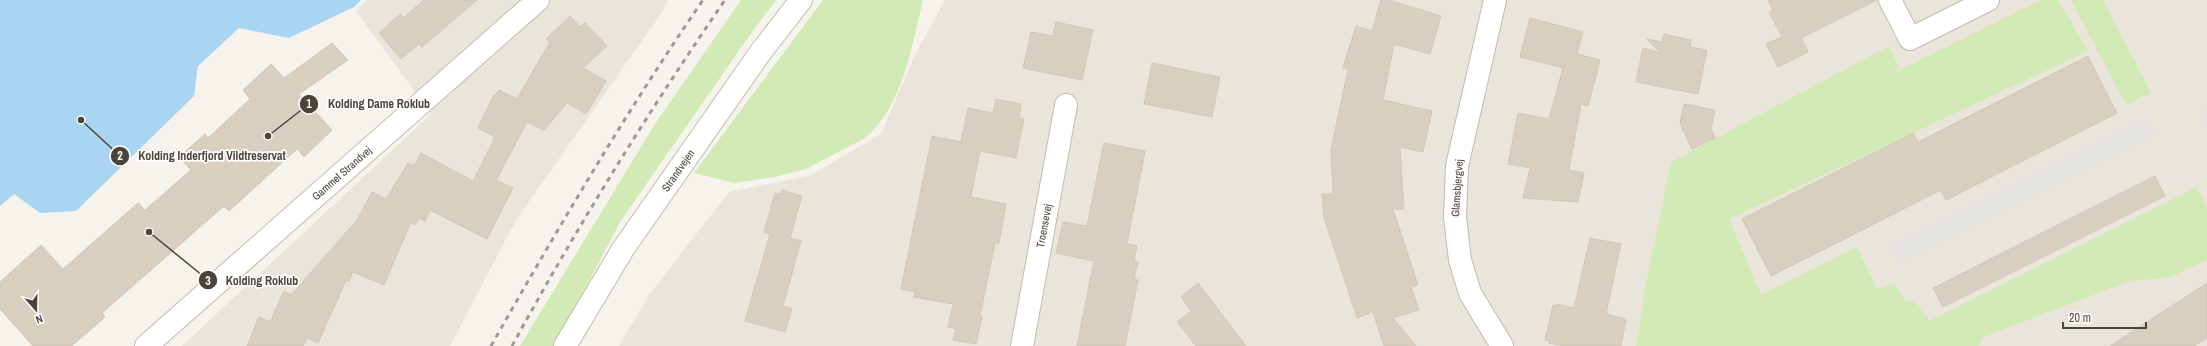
<svg xmlns="http://www.w3.org/2000/svg" width="2207" height="346" viewBox="0 0 2207 346" font-family="'Archivo Narrow',sans-serif">
  <style>
    .residential { fill: #eae5da }
    .green { fill: #d2eab5 }
    .parking { fill: #e5e3e0 }
    .water { fill: #a9d4f2 }
    .building { fill: #d8cfc1; stroke: #d3c7b4 }
    .lines { fill: none; stroke-linecap: round; stroke-linejoin: round }
    .minor-casing { stroke: #c2bbae; stroke-width: 24 }
    .minor { stroke: #fff; stroke-width: 22 }
    .rail { stroke: #9a9a9a; stroke-width: 3; stroke-dasharray: 5 5; stroke-linecap: butt }
    .labels { text-anchor: middle; stroke-width: 3.5; stroke-linejoin: round; paint-order: stroke }
    .street-label { font-size: 11px; fill: #4b4439; stroke: #fff }
    .leader { fill: none; stroke: #4b4439; stroke-width: 1.5 }
    .callout-dot { fill: #4b4439; stroke: #fff; stroke-width: 1.5 }
    .mark-label { font-size: 12px; text-anchor: middle; font-weight: bold; fill: #fff }
    .callout-label { font-size: 12px; text-anchor: middle; font-weight: bold; fill: #4b4439; stroke: #fff; stroke-width: 3.5; stroke-linejoin: round; paint-order: stroke }
  </style>
  <rect width="100%" height="100%" fill="#f6f3ec"/>
  <g class="residential">
    <polygon points="367,0 669,0 656,21 516,220 450,346 182,346 431,114 356,11"/>
    <polygon points="945,0 2207,0 2207,346 619,346 649,295 729,192 811,175 881,134 916,53"/>
  </g>
  <g class="green">
    <polygon points="741,0 776,0 747,39 620,222 555,346 520,346 655,124"/>
    <path d="M823 0H923C912 45 903 107 865 138L806 169 774 177 734 183 694 173Z"/>
    <polygon points="2041,0 2058,0 2088,51 1729,219 1761,295 1857,247 1877,289 1894,283 1905,301 1915,301 1929,321 2196,187 2207,208 2207,260 2171,277 2130,281 1983,337 1979,346 1636,346 1645,289 1671,162 1889,46 1900,70"/>
    <polygon points="2071,0 2103,0 2151,93 2126,105"/>
  </g>
  <g class="parking">
    <polygon points="2207,105 2207,125 2199,109"/>
    <polygon points="2146,117 2156,136 1899,264 1890,245"/>
  </g>
  <polygon class="water" points="0,0 361,0 354,7 289,38 239,28 198,66 194,96 76,211 40,213 14,194 0,206"/>
  <g class="building">
    <polygon points="424,0 477,0 422,47 419,44 401,59 379,33 400,14 403,18"/>
    <polygon points="1381,0 1389,0 1441,16 1430,54 1394,44 1383,100 1432,111 1423,152 1400,147 1404,209 1393,209 1418,285 1411,287 1419,310 1393,318 1416,346 1384,346 1373,312 1357,318 1324,218 1322,194 1333,194 1331,150 1348,69 1343,68 1356,26 1372,31"/>
    <polygon points="1768,0 1877,0 1801,38 1808,52 1778,67 1766,44 1782,37 1769,12 1773,11"/>
    <polygon points="570,16 580,27 585,23 607,46 583,68 606,81 586,114 567,103 544,130 527,122 496,180 513,188 487,239 430,210 425,221 419,218 415,225 411,222 384,285 353,272 349,282 346,280 318,343 307,338 303,346 247,346 259,317 270,322 284,291 291,295 357,220 372,192 386,199 408,163 414,166 421,153 473,181 495,137 478,128 494,95 495,96 499,90 517,99 550,42 546,39"/>
    <polygon points="1530,18 1583,32 1577,54 1600,60 1588,106 1581,104 1569,170 1584,173 1578,202 1523,198 1530,168 1508,164 1518,113 1549,119 1563,68 1520,57"/>
    <polygon points="1056,22 1093,30 1082,80 1023,68 1031,32 1053,36"/>
    <polygon points="1664,34 1691,40 1690,47 1707,50 1698,94 1636,82 1643,48 1661,53 1647,39 1662,42"/>
    <polygon points="332,43 348,60 299,94 332,130 304,157 297,149 229,211 224,206 102,313 105,317 72,346 33,346 0,309 0,282 41,245 63,269 138,203 145,210 191,170 179,157 205,134 208,138 250,99 243,90 271,64 284,78"/>
    <polygon points="2088,56 2117,113 1946,200 1941,190 1771,276 1742,219 1913,133 1918,142"/>
    <polygon points="1152,63 1220,77 1212,117 1144,104"/>
    <polygon points="996,99 1021,104 1019,118 1024,119 1016,158 980,151 971,197 1006,204 999,243 995,243 980,316 982,316 976,344 953,340 956,329 948,327 953,304 914,297 915,292 901,289 932,136 961,142 968,108 993,113"/>
    <polygon points="1684,104 1715,110 1711,129 1715,138 1692,149 1680,123"/>
    <polygon points="1104,143 1145,151 1127,244 1137,246 1134,261 1138,262 1134,279 1138,280 1125,346 1077,346 1094,261 1056,253 1063,222 1087,226"/>
    <polygon points="2155,176 2165,196 1943,307 1933,288"/>
    <polygon points="782,190 802,196 790,238 801,241 783,306 792,309 785,332 745,321 770,234 764,232 775,193 781,194"/>
    <polygon points="1590,238 1621,244 1606,314 1626,319 1621,346 1564,346 1549,343 1550,341 1545,340 1553,305 1557,306 1557,304 1574,308"/>
    <polygon points="1198,283 1246,346 1196,346 1177,322 1191,311 1181,297"/>
    <polygon points="2207,283 2207,338 2194,346 2110,346"/>
  </g>
  <g class="lines">
    <g class="minor-casing">
      <g id="minor">
        <polyline points="1495,0 1457,166 1455,217 1460,260 1470,293 1502,346"/>
        <polyline points="1890,0 1910,39 1988,0"/>
        <path id="s1" d="M146 346 538 0"/>
        <path id="s2" d="M565 346 623 249 760 53 801 0"/>
        <path id="s3" d="M1022 346 1066 105"/>
      </g>
    </g>
    <use href="#minor" class="minor"/>
    <g class="rail">
      <path d="M491 346C558 228 626 112 703 0"/>
      <path d="M512 346C577 227 648 112 725 0"/>
    </g>
  </g>
  <g class="labels">
    <g class="street-label">
      <text dy="4" stroke="none"><textPath href="#s2" startOffset="209">Strandvejen</textPath></text>
      <text dy="4" stroke="none"><textPath href="#s1" startOffset="261">Gammel Strandvej</textPath></text>
      <text transform="translate(1457 188) rotate(-86)" y="4">Glamsbjergvej</text>
      <text dy="4" stroke="none"><textPath href="#s3" startOffset="122">Troensevej</textPath></text>
    </g>
  </g>
  <path class="leader" d="M268 136L309 104M81 120L120 156M149 232L208 280"/>
  <g class="callout-dot">
    <circle cx="268" cy="136" r="4"/>
    <circle cx="81" cy="120" r="4"/>
    <circle cx="149" cy="232" r="4"/>
    <circle cx="309" cy="104" r="10"/>
    <circle cx="120" cy="156" r="10"/>
    <circle cx="208" cy="280" r="10"/>
  </g>
  <g class="mark-label">
    <text x="309" y="108">1</text>
    <text x="120" y="160">2</text>
    <text x="208" y="285">3</text>
  </g>
  <g class="callout-label">
    <text x="379" y="108">Kolding Dame Roklub</text>
    <text x="212" y="160">Kolding Inderfjord Vildtreservat</text>
    <text x="262" y="285">Kolding Roklub</text>
  </g>
  <g transform="translate(36 310) rotate(160)" stroke="#ffffff" stroke-width="3" paint-order="stroke">
  <path d="M0-3L7 15L0 10L-7 15Z" fill="#4b4439"/>
  <text y="-6" font-size="11" font-weight="bold" text-anchor="middle" fill="#4b4439">N</text>
  </g>
  <path d="M2063 322v6h83v-6" fill="none" stroke="#4b4439" stroke-width="2"/>
  <text x="2069" y="322" font-size="12" fill="#4b4439" stroke="#ffffff" stroke-width="3" paint-order="stroke">20 m</text>
</svg>
